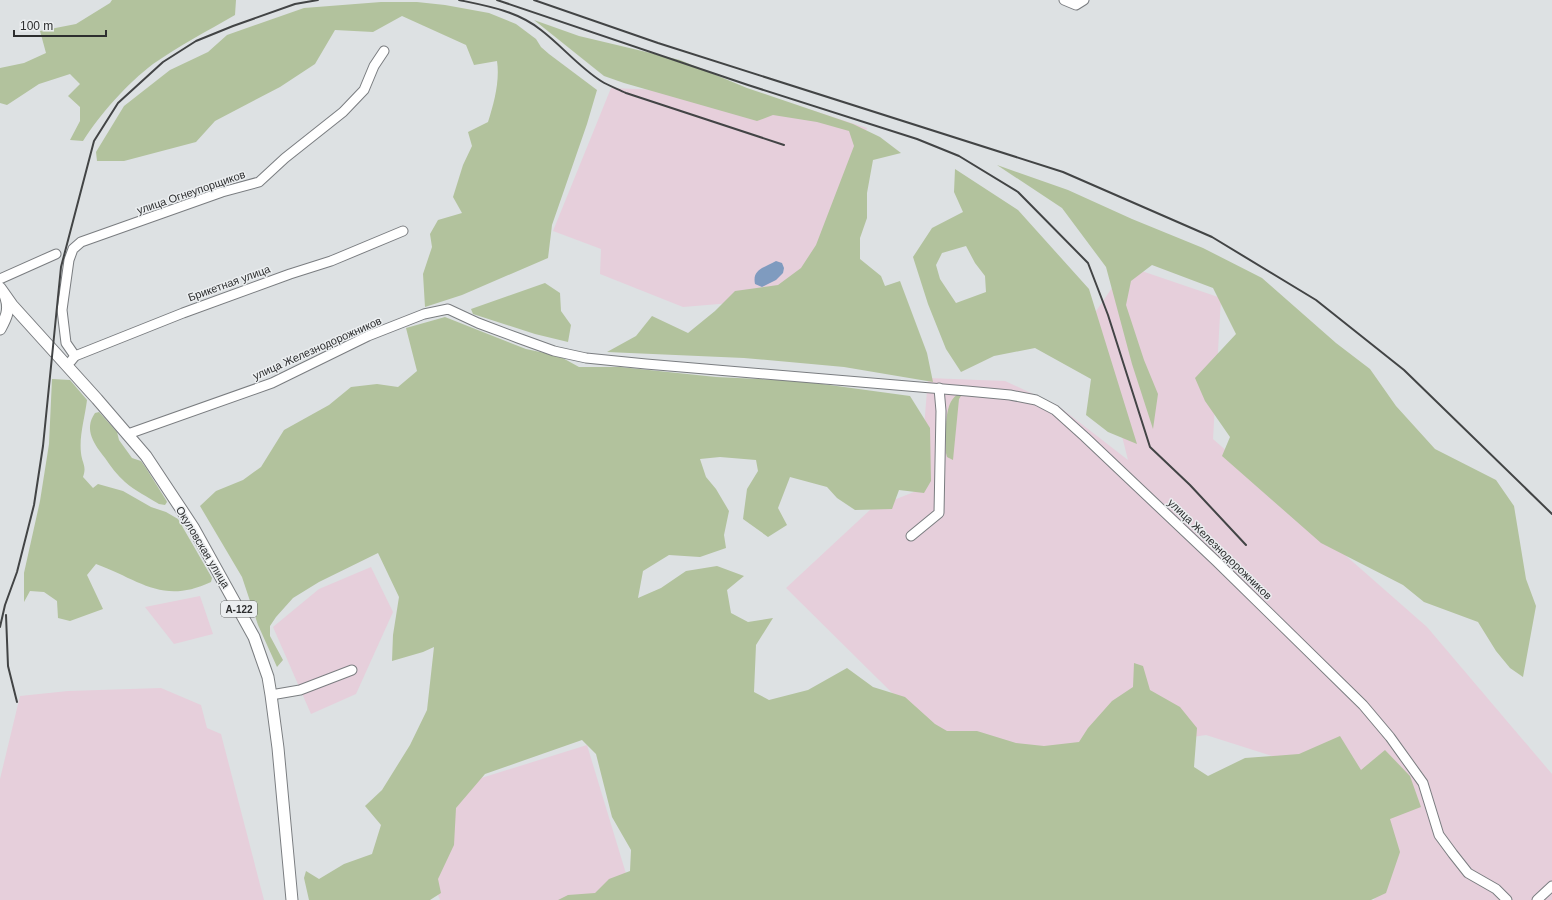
<svg xmlns="http://www.w3.org/2000/svg" width="1552" height="900" viewBox="0 0 1552 900" font-family="Arial,sans-serif">
  <style>
    .industrial { fill: #e6cfdb }
    .green { fill: #b2c29d; fill-rule: evenodd }
    .water { fill: #7f9bbf }
    .lines { fill: none; stroke-linecap: round; stroke-linejoin: round }
    .minor-casing { stroke: #7a7d80; stroke-width: 11 }
    .major-casing { stroke: #7a7d80; stroke-width: 13 }
    .minor { stroke: #fff; stroke-width: 9 }
    .major { stroke: #fff; stroke-width: 11 }
    .rail { stroke: #424445; stroke-width: 2 }
    .labels { text-anchor: middle; stroke-width: 3; stroke-linejoin: round; paint-order: stroke }
    .shield { fill: #ebeef0; stroke: #666869; stroke-width: 1 }
    .shield-label { font-size: 10px; font-weight: bold; fill: #2d2e2f }
    .street-label { font-size: 11px; fill: #2d2e2f; stroke: #ebeef0 }
  </style>
  <rect width="100%" height="100%" fill="#dde1e3"/>
  <g class="industrial">
    <polygon points="611,88 762,94 867,128 805,297 683,307 600,274 601,249 553,231"/>
    <polygon points="1127,266 1221,298 1213,439 1427,627 1552,774 1552,900 1374,900 1394,852 1322,772 1206,735 970,770 786,588 871,509 919,490 928,378 1005,381 1057,405 1128,460 1092,317"/>
    <polygon points="371,567 393,612 356,694 311,714 273,627 319,589"/>
    <polygon points="200,596 213,634 174,644 145,607"/>
    <polygon points="161,688 201,705 207,728 221,734 264,900 0,900 0,779 20,696 68,691"/>
    <polygon points="587,745 634,900 440,900 429,871 424,796"/>
  </g>
  <g class="green">
    <path d="M112 0H236L235 15C207 31 179 46 153 64 128 83 100 114 83 141L70 140 80 121V107L68 96 80 84 70 74 39 84 7 105 0 103V68L24 63 46 53 40 31 76 24 110 3Z"/>
    <path d="M381 2H417L445 5 489 13 516 24 536 39 541 47 549 54 597 90 587 124 552 225 548 258 462 295 425 307 423 274 432 247 430 234 438 220 462 213 453 197 463 165 472 146 468 132 488 122C494 103 500 81 497 61L474 65 466 45 402 16 373 32 335 30 315 64 280 87 215 121 196 142 124 161H97L96 152 124 106 170 70 208 52 227 35 304 8Z"/>
    <polygon points="534,20 579,36 680,60 747,88 853,124 880,137 901,153 873,160 867,193 867,218 860,238 860,259 881,276 885,286 900,281 927,353 933,382 844,367 744,358 607,352 636,336 652,316 688,333 715,311 735,291 778,285 801,268 816,245 854,146 849,131 817,122 773,115 757,121 624,83 604,76"/>
    <polygon points="997,165 1068,190 1132,219 1203,248 1262,278 1336,343 1370,369 1396,406 1435,449 1496,480 1514,506 1526,579 1536,606 1523,677 1510,668 1496,651 1478,622 1424,602 1403,585 1321,543 1222,456 1230,437 1205,401 1195,378 1236,334 1213,288 1152,265 1131,281 1126,305 1144,360 1158,394 1153,429 1132,364 1106,267 1062,208"/>
    <path d="M955 169 1018 210 1089 289 1137 444 1108 432 1086 415 1091 379 1035 348 994 356 961 372 946 349 928 304 913 257 932 228 963 212 954 192ZM966 246 975 263 985 276 986 292 956 303 940 279 936 265 942 253Z"/>
    <polygon points="545,283 560,293 561,311 571,325 568,342 535,334 473,314 471,309"/>
    <polygon points="445,317 526,349 559,356 579,367 620,367 716,377 800,381 910,396 930,428 931,481 924,493 899,490 892,509 855,510 837,498 827,487 790,477 778,508 787,525 768,537 743,519 747,489 758,471 756,460 720,457 700,459 706,477 716,489 729,511 724,535 726,548 700,557 669,555 643,571 638,598 661,588 686,571 717,566 744,576 727,590 731,613 748,622 773,618 756,645 754,692 769,700 808,690 847,668 873,687 905,697 935,724 947,731 977,731 1016,743 1044,746 1079,742 1088,728 1112,701 1133,687 1134,663 1143,666 1150,690 1180,707 1197,728 1194,767 1208,776 1245,758 1299,754 1340,736 1361,770 1385,750 1410,776 1421,807 1390,819 1400,852 1386,893 1371,900 558,900 568,895 595,893 609,879 630,871 631,850 612,817 596,754 582,740 485,774 456,808 454,845 438,879 441,893 430,900 309,900 304,878 306,871 319,879 344,864 372,854 381,825 365,806 382,790 410,745 427,710 434,647 423,652 392,661 393,635 399,597 378,553 319,582 293,598 276,617 270,626 270,636 283,660 277,667 258,625 242,577 200,506 216,491 243,480 261,467 284,430 329,405 351,387 377,384 398,387 417,371 406,328"/>
    <path d="M52 379 70 380 87 400C85 417 79 436 81 453 82 463 87 466 83 477L93 488 98 484 123 491 151 507 166 512 178 519 212 578 211 582C162 605 140 580 96 564L87 575 103 609 70 621 58 618 57 601 44 592 30 591 24 602V573L40 501 49 444Z"/>
    <path d="M957 395 961 396 959 399 953 460 947 457 946 453C946 438 943 403 957 395Z"/>
    <path d="M99 412 117 432 119 440 132 458 141 461 146 468 166 500 167 502 165 505 159 504C148 497 135 491 125 482 117 475 111 467 105 458 95 445 83 430 95 413Z"/>
  </g>
  <path class="water" d="M776 261 782 263 784 268 783 273 776 280 762 287 755 284C752 269 764 268 776 261Z"/>
  <g class="lines">
    <g class="minor-casing">
      <g id="minor">
        <polyline points="1064,0 1076,5 1084,0"/>
        <polyline points="0,279 56,254"/>
        <polyline points="75,356 66,343 62,310 69,260 73,249 81,242 222,192 259,182 285,158 343,112 364,90 374,66 384,51"/>
        <polyline points="71,361 75,356 183,313 290,274 331,261 403,231"/>
        <polyline points="128,434 272,383 368,336 424,314 448,309 478,323 518,338 554,351 586,358 646,364 967,391 1010,395 1036,400 1055,410 1085,437 1216,561 1363,705 1390,737 1423,783 1439,835 1453,854 1468,873 1496,889 1507,900"/>
        <polyline points="911,536 939,513 941,411 939,388"/>
        <polyline points="271,695 300,690 352,670"/>
        <polyline points="1537,900 1552,886"/>
      </g>
    </g>
    <g class="major-casing">
      <g id="major">
        <polyline points="0,288 12,305 97,399 146,456 193,527 254,637 268,677 271,695 278,748 292,900"/>
        <path d="M0 329C6 318 10 310 6 298"/>
      </g>
    </g>
    <use href="#minor" class="minor"/>
    <use href="#major" class="major"/>
    <g class="rail">
      <path d="M459 0C488 6 517 11 541 30 562 46 579 67 601 81 609 86 618 89 626 93L784 145"/>
      <polyline points="497,0 748,85 917,139 959,156 1018,192 1088,263 1108,315 1150,447 1190,485 1246,545"/>
      <polyline points="534,0 658,43 1063,172 1212,237 1316,300 1404,370 1552,514"/>
      <polyline points="6,615 8,666 17,702"/>
      <polyline points="0,627 5,605 17,572 34,505 43,446 61,267 94,141 118,103 163,62 196,41 233,26 295,4 318,0"/>
    </g>
  </g>
  <g class="labels">
    <rect class="shield" x="221" y="601" width="36" height="16" rx="3"/>
    <g class="shield-label">
      <text x="239" y="613">А-122</text>
    </g>
    <g class="street-label">
      <text transform="translate(191 192) rotate(-19)" y="4">улица Огнеупорщиков</text>
      <text transform="translate(229 283) rotate(-20)" y="4">Брикетная улица</text>
      <text transform="translate(317 348) rotate(-24)" y="4">улица Железнодорожников</text>
      <text transform="translate(203 547) rotate(59)" y="4">Окуловская улица</text>
      <text transform="translate(1220 549) rotate(44)" y="4">улица Железнодорожников</text>
    </g>
  </g>
  <path d="M14 30v6h92v-6" fill="none" stroke="#2d2e2f" stroke-width="2"/>
  <text x="20" y="30" font-size="12" fill="#2d2e2f" stroke="#ebeef0" stroke-width="3" paint-order="stroke">100 m</text>
</svg>
